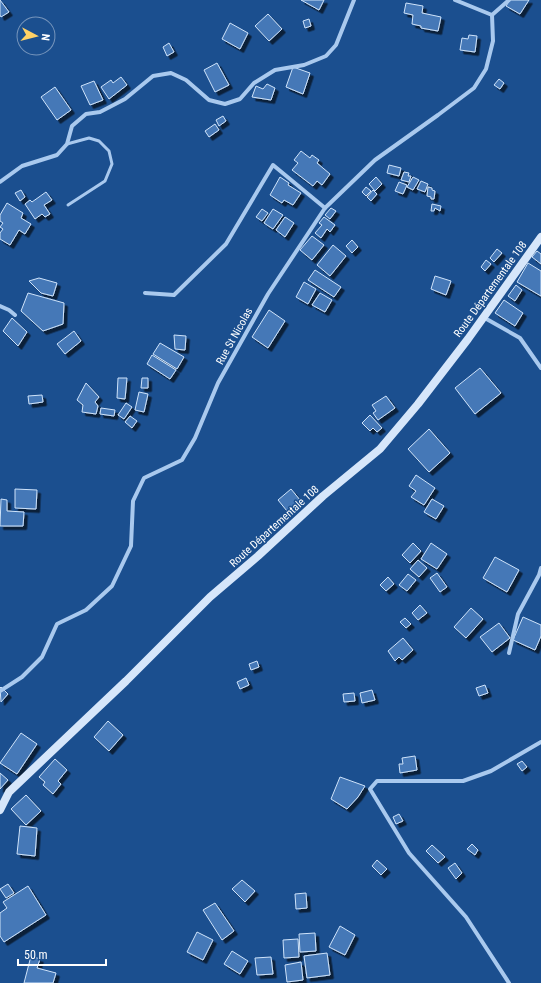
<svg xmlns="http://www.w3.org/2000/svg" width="541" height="983" viewBox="0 0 541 983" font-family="'Roboto Condensed',sans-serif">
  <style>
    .building { fill: #4478b7; stroke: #cfe3fa; filter: url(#shadow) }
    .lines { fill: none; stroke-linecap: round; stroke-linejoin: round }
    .lane { stroke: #a9c9ee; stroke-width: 3 }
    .street { stroke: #a9c9ee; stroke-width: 4 }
    .secondary { stroke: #d6e6fa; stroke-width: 8 }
    .labels { text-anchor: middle; stroke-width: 3; stroke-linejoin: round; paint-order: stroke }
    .street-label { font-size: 11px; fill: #fff; stroke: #1b4f8f }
  </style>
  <defs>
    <filter id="shadow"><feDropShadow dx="3.5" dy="3.5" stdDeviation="0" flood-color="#0009"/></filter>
  </defs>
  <rect width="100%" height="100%" fill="#1b4f8f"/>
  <g class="building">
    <polygon points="0,0 9,12 1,17 0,15"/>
    <polygon points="301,0 324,0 319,10"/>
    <polygon points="510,0 529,0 520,14 506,6"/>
    <polygon points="406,3 423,6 422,13 441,17 438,31 421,28 421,26 412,24 413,15 404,13"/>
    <polygon points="268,14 282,29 269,41 255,26"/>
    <polygon points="309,19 311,26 305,28 303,21"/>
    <polygon points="230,23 248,33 240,49 222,39"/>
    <polygon points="469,35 477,36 475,52 460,50 462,38 468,39"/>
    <polygon points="169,43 174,52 167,56 163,47"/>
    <polygon points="217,63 229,85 215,92 204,70"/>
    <polygon points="293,67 310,73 303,94 286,87"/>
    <polygon points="121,77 127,85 109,99 101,87 111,80 113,83"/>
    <polygon points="499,79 504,83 500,89 494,85"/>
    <polygon points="94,81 103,100 90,105 81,86"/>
    <polygon points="267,84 275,88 271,100 252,97 256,86 263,89"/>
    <polygon points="55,87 71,110 57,120 41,97"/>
    <polygon points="223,116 226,121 219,126 216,120"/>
    <polygon points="215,124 219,130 209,137 205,131"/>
    <polygon points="301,151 310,158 312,155 319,160 317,163 330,174 322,185 317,181 313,186 292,170 298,163 294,160"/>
    <polygon points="389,165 401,168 399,176 387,173"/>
    <polygon points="404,172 409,173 408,176 411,176 409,182 401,180"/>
    <polygon points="280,177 289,183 288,185 301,193 293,205 284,200 282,203 270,195"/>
    <polygon points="376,177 382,184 375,191 369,184"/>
    <polygon points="413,177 419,180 413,190 407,187"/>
    <polygon points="421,181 428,184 425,192 417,189"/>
    <polygon points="399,182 407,185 403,194 395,191"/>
    <polygon points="366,187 371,191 366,196 362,192"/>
    <polygon points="428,187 432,188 432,190 435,191 434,199 431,199 431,197 427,196"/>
    <polygon points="21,190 25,197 20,201 15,193"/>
    <polygon points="373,190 377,194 371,201 367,197"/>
    <polygon points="46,192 52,200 44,205 50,214 45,217 42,214 35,219 25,204 30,200 32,202"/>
    <polygon points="7,203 23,213 21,218 31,224 25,234 19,230 10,245 0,239 0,233 3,229 0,227 3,223 0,221 0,215"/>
    <polygon points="432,204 441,206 440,211 435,208 434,211 431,211"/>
    <polygon points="331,208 336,211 330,219 325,215"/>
    <polygon points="262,209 268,213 262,221 256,217"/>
    <polygon points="273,209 283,215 273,229 264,223"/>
    <polygon points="285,217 294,223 285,237 276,230"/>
    <polygon points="324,217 335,225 330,232 327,229 321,238 315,233 322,225 319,223"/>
    <polygon points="312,236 324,245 312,260 300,250"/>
    <polygon points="352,240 358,247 352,253 346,246"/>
    <polygon points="333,245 346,256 330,276 317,265"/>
    <polygon points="497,249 502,253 494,262 490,258"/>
    <polygon points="537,251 541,254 541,264 532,257"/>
    <polygon points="486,260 491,264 485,271 481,267"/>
    <polygon points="528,263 541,271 541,296 517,282"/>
    <polygon points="315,270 341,287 334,297 308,280"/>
    <polygon points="435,276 451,281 446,295 431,289"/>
    <polygon points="39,278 57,283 53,296 41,293 29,281"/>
    <polygon points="304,282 316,289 308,304 296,297"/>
    <polygon points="516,285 522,290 515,301 508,296"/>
    <polygon points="28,293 64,303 63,324 43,331 21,311"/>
    <polygon points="320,293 332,300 325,312 312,305"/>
    <polygon points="504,300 523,313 515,326 495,313"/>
    <polygon points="269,310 285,321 268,348 252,337"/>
    <polygon points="12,318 27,332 18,346 3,331"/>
    <polygon points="74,331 81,341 65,354 57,344"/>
    <polygon points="174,335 186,336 185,350 175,349"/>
    <polygon points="160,343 184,357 177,369 153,354"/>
    <polygon points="152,355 176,370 170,379 147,364"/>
    <polygon points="480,368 501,393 475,414 455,388"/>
    <polygon points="118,378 127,378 125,399 117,398"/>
    <polygon points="142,378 148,378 148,388 141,388"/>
    <polygon points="86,383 99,397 95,402 98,406 96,414 82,412 83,405 77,400"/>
    <polygon points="139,392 148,394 144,412 135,410"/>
    <polygon points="42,395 43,402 29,404 28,396"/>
    <polygon points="386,396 395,408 378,420 373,413 376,411 372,405"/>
    <polygon points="126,403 132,407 124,419 118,415"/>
    <polygon points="101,408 115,410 114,416 100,414"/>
    <polygon points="370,415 382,428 377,432 373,428 370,431 362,423"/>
    <polygon points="130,416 137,421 132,428 125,422"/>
    <polygon points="429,429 450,453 429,472 408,449"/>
    <polygon points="416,475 435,488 424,505 411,497 416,491 409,486"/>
    <polygon points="15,489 37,490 36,509 15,508"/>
    <polygon points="291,489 300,500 287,511 278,500"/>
    <polygon points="1,499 7,500 7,511 24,512 23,526 0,526"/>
    <polygon points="432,499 444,506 436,519 424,512"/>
    <polygon points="413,543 421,551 410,563 402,555"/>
    <polygon points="431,543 447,554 437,569 421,559"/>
    <polygon points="495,557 519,570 507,592 483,578"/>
    <polygon points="418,560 427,568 419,577 410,569"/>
    <polygon points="437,573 447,587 440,592 430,578"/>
    <polygon points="408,574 416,580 407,591 399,585"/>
    <polygon points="388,577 394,584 386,591 380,585"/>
    <polygon points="420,605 427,613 418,620 412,613"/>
    <polygon points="471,608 483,619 466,638 454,627"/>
    <polygon points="523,617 541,625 541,636 535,650 513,640"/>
    <polygon points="405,618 411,624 406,628 400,622"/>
    <polygon points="499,623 510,638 492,652 480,637"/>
    <polygon points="403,638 413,650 402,660 399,657 395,661 388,651"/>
    <polygon points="257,661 259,667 251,670 249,664"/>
    <polygon points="246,678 249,685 240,689 237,682"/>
    <polygon points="485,685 488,693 479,696 476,688"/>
    <polygon points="1,687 8,694 1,702 0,688"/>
    <polygon points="372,690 375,700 362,703 360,693"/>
    <polygon points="354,693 355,701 344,702 343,694"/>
    <polygon points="108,721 123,735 109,751 94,737"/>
    <polygon points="21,733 37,744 17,774 0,763"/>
    <polygon points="415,756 417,770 400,773 399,764 403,764 402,758"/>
    <polygon points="55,759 67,770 58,781 61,784 53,794 43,785 45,782 39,777"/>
    <polygon points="522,761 527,767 522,771 517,764"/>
    <polygon points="0,773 8,780 0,789"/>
    <polygon points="340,777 365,786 358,797 347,809 331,799"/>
    <polygon points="26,795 41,811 26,825 11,809"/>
    <polygon points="399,814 403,821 396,824 393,817"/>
    <polygon points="20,826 37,828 35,856 17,854"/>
    <polygon points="472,844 478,850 475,855 467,849"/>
    <polygon points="432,845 445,857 438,863 426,851"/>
    <polygon points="377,860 387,869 381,875 372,866"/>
    <polygon points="455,863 462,873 456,879 448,868"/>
    <polygon points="242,880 255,891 245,902 232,889"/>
    <polygon points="8,884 14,893 6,898 0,889"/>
    <polygon points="28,886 46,915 4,942 0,936 0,913 7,908 3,902"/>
    <polygon points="306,893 307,908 296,909 295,894"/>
    <polygon points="215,903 234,931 222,940 203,910"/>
    <polygon points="340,926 355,935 345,955 329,947"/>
    <polygon points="197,932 213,940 203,960 187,952"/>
    <polygon points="315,933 316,951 300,952 299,934"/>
    <polygon points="298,939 299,957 284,958 283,940"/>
    <polygon points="232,951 248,961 240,974 224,964"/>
    <polygon points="327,953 330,975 307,978 304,956"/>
    <polygon points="31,956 40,959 37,968 56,973 53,983 24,983"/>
    <polygon points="271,957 273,974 257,975 255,958"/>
    <polygon points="301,962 303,980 287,982 285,965"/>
  </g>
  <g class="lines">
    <polyline class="lane" points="67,144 89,138 99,141 109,151 112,164 105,181 68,205"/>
    <g class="street">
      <polyline points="455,0 492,15"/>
      <polyline points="0,182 22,166 57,155 67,144 72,126 86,114 100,112 125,99 153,76 171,73 186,80 209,100 225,104 240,99 254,83 275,70 304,65 326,56 336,45 354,0"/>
      <polyline points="145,293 174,295 226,244 273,165 325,208"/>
      <polyline points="0,306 9,310 15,315"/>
      <polyline points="483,317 520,338 541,368"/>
      <polyline points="509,653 518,614 539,575 541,568"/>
      <polyline points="0,691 22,677 42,657 57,624 86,610 112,586 131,546 133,501 144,478 182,460 195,438 218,383 268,294 325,208 375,160 438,115 474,88 486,69 493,41 492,15 509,0"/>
      <polyline points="509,983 466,917 409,853 370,789 377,781 463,781 491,771 541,742"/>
    </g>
    <polyline class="secondary" points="0,810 9,792 126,681 210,597 258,556 323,496 380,449 418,404 468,339 541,237"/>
  </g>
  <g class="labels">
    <g class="street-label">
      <text transform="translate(490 289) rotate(-54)" y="4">Route Départementale 108</text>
      <text transform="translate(234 336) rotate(-61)" y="4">Rue St Nicolas</text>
      <text transform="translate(274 526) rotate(-42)" y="4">Route Départementale 108</text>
    </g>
  </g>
  <g transform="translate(36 36) rotate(97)"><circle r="19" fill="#1b4f8f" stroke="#7695bc"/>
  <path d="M0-3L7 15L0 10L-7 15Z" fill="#ffd166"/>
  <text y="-6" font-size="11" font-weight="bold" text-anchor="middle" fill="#ffffff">N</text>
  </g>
  <path d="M18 959v6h88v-6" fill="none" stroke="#ffffff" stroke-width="2"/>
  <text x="24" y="959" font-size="12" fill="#ffffff" stroke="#1b4f8f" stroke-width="3" paint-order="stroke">50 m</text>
</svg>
